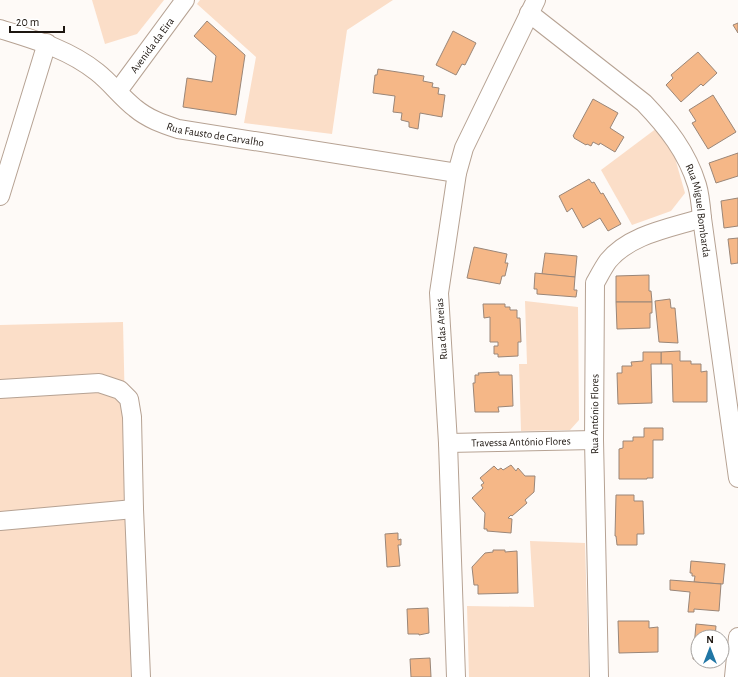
<svg xmlns="http://www.w3.org/2000/svg" width="738" height="677" viewBox="0 0 738 677" font-family="'Alegreya Sans',sans-serif">
  <style>
    .green { fill: #fbdec8 }
    .building { fill: #f5b787; stroke: #9a8678 }
    .lines { fill: none; stroke-linecap: round; stroke-linejoin: round }
    .minor-casing { stroke: #b6a293; stroke-width: 20 }
    .minor { stroke: #fff; stroke-width: 18 }
    .labels { text-anchor: middle; stroke-width: 3; stroke-linejoin: round; paint-order: stroke }
    .street-label { font-size: 11px; fill: #1d1610; stroke: #fff }
  </style>
  <rect width="100%" height="100%" fill="#fefaf7"/>
  <g class="green">
    <polygon points="92,0 164,0 137,34 105,44"/>
    <polygon points="200,0 393,0 347,30 332,134 244,123 256,57 197,4"/>
    <polygon points="657,128 673,151 685,193 671,211 632,225 601,170"/>
    <polygon points="525,301 578,307 579,420 570,430 521,431 519,364 527,364"/>
    <polygon points="123,322 131,677 0,677 0,325"/>
    <polygon points="530,541 585,543 589,677 469,677 467,606 534,607"/>
  </g>
  <g class="building">
    <polygon points="207,21 245,55 236,115 183,107 187,78 212,82 216,56 194,36"/>
    <polygon points="738,23 738,33 733,25"/>
    <polygon points="453,31 476,43 465,65 462,64 456,75 436,65"/>
    <polygon points="698,52 717,73 703,86 701,84 681,102 666,85 673,78 671,75"/>
    <polygon points="378,69 424,76 423,81 433,83 432,87 439,88 438,94 445,95 442,117 420,113 418,129 409,127 409,122 401,120 402,113 393,112 395,96 373,93 375,75 377,75"/>
    <polygon points="713,95 736,132 708,149 692,123 696,121 689,110"/>
    <polygon points="593,99 618,113 610,128 624,137 615,152 600,143 599,145 593,142 591,146 587,144 586,145 574,138 574,137 573,136"/>
    <polygon points="738,153 738,176 716,183 709,163"/>
    <polygon points="589,179 592,183 594,182 601,194 603,193 621,224 608,231 600,218 583,228 572,208 567,212 559,196"/>
    <polygon points="738,198 738,226 724,228 721,201"/>
    <polygon points="738,238 738,263 731,264 728,239"/>
    <polygon points="474,247 507,254 505,263 508,263 505,276 502,276 500,284 467,278"/>
    <polygon points="545,253 577,256 575,277 542,274"/>
    <polygon points="535,273 575,277 574,290 577,290 576,297 537,294 537,289 534,289"/>
    <polygon points="649,275 649,291 651,291 652,302 616,302 616,276"/>
    <polygon points="670,299 671,308 675,308 678,343 659,342 655,301"/>
    <polygon points="616,302 652,302 652,313 650,313 650,328 617,329"/>
    <polygon points="483,304 505,304 505,307 510,307 510,310 517,310 517,318 520,318 521,342 518,342 518,356 498,357 498,354 494,354 494,346 498,346 498,342 490,342 490,317 484,318"/>
    <polygon points="680,351 680,361 691,361 691,364 701,364 701,372 707,371 707,402 673,402 672,364 661,364 661,352"/>
    <polygon points="643,352 661,352 661,364 651,364 652,403 618,404 617,373 622,373 622,366 632,366 631,362 643,361"/>
    <polygon points="499,372 499,375 512,375 513,406 498,407 499,412 475,412 473,383 475,383 475,375 479,375 478,373"/>
    <polygon points="644,428 663,428 663,440 653,440 653,478 647,478 647,479 619,479 619,449 623,448 623,441 633,441 633,437 644,437"/>
    <polygon points="511,465 516,471 518,468 525,476 535,476 534,492 525,500 527,503 512,516 511,515 508,518 512,519 511,533 487,531 487,529 484,529 485,513 472,498 483,488 481,485 484,483 480,478 494,466 498,470 501,468 503,470"/>
    <polygon points="616,495 634,495 634,501 643,501 644,534 637,534 637,545 617,545 616,536 615,536"/>
    <polygon points="398,533 398,540 401,539 401,545 398,545 400,566 387,567 385,534"/>
    <polygon points="493,550 505,550 505,552 517,551 518,593 478,594 478,585 474,585 472,567 485,553 493,552"/>
    <polygon points="691,561 725,564 723,584 694,582 695,576 692,576 692,573 690,573"/>
    <polygon points="670,580 721,584 719,611 694,609 694,612 688,612 690,592 670,590"/>
    <polygon points="428,608 429,633 419,635 419,634 408,634 407,609"/>
    <polygon points="618,621 649,621 649,628 658,627 658,652 619,653"/>
    <polygon points="696,624 716,626 715,637 698,637 698,660 693,659"/>
    <polygon points="430,658 431,677 411,677 410,659"/>
  </g>
  <g class="lines">
    <g class="minor-casing">
      <g id="minor">
        <path id="s1" d="M529 13 644 103C667 127 687 152 697 185 700 195 701 207 702 218L738 478"/>
        <path id="s2" d="M0 29C35 40 68 49 97 72 111 83 121 97 135 108 148 119 163 124 178 129L457 173"/>
        <path id="s3" d="M118 91 185 0"/>
        <polyline points="0,196 47,43"/>
        <polyline points="0,389 99,383 120,390 129,399 132,417 134,509 141,677"/>
        <path id="s4" d="M448 443 594 440"/>
        <polyline points="0,521 134,509"/>
        <polyline points="456,677 448,443 439,293 457,173 464,148 536,0"/>
        <path id="s5" d="M599 677 594 440 595 283C599 276 603 268 608 261 630 234 671 228 702 218"/>
        <polyline points="734,677 738,637"/>
      </g>
    </g>
    <use href="#minor" class="minor"/>
  </g>
  <g class="labels">
    <g class="street-label">
      <text dy="4" stroke="none"><textPath href="#s3" startOffset="57">Avenida da Eira</textPath></text>
      <text dy="4" stroke="none"><textPath href="#s2" startOffset="245">Rua Fausto de Carvalho</textPath></text>
      <text dy="4" stroke="none"><textPath href="#s1" startOffset="270">Rua Miguel Bombarda</textPath></text>
      <text transform="translate(441 329) rotate(-94)" y="4">Rua das Areias</text>
      <text dy="4" stroke="none"><textPath href="#s5" startOffset="263">Rua António Flores</textPath></text>
      <text dy="4" stroke="none"><textPath href="#s4" startOffset="73">Travessa António Flores</textPath></text>
    </g>
  </g>
  <g transform="translate(710 649)"><circle r="19" fill="#ffffff" stroke="#a5a29f"/>
  <path d="M0-3L7 15L0 10L-7 15Z" fill="#2076a5"/>
  <text y="-6" font-size="11" font-weight="bold" text-anchor="middle" fill="#1d1610">N</text>
  </g>
  <path d="M10 26v6h54v-6" fill="none" stroke="#1d1610" stroke-width="2"/>
  <text x="16" y="26" font-size="12" fill="#1d1610" stroke="#ffffff" stroke-width="3" paint-order="stroke">20 m</text>
</svg>
